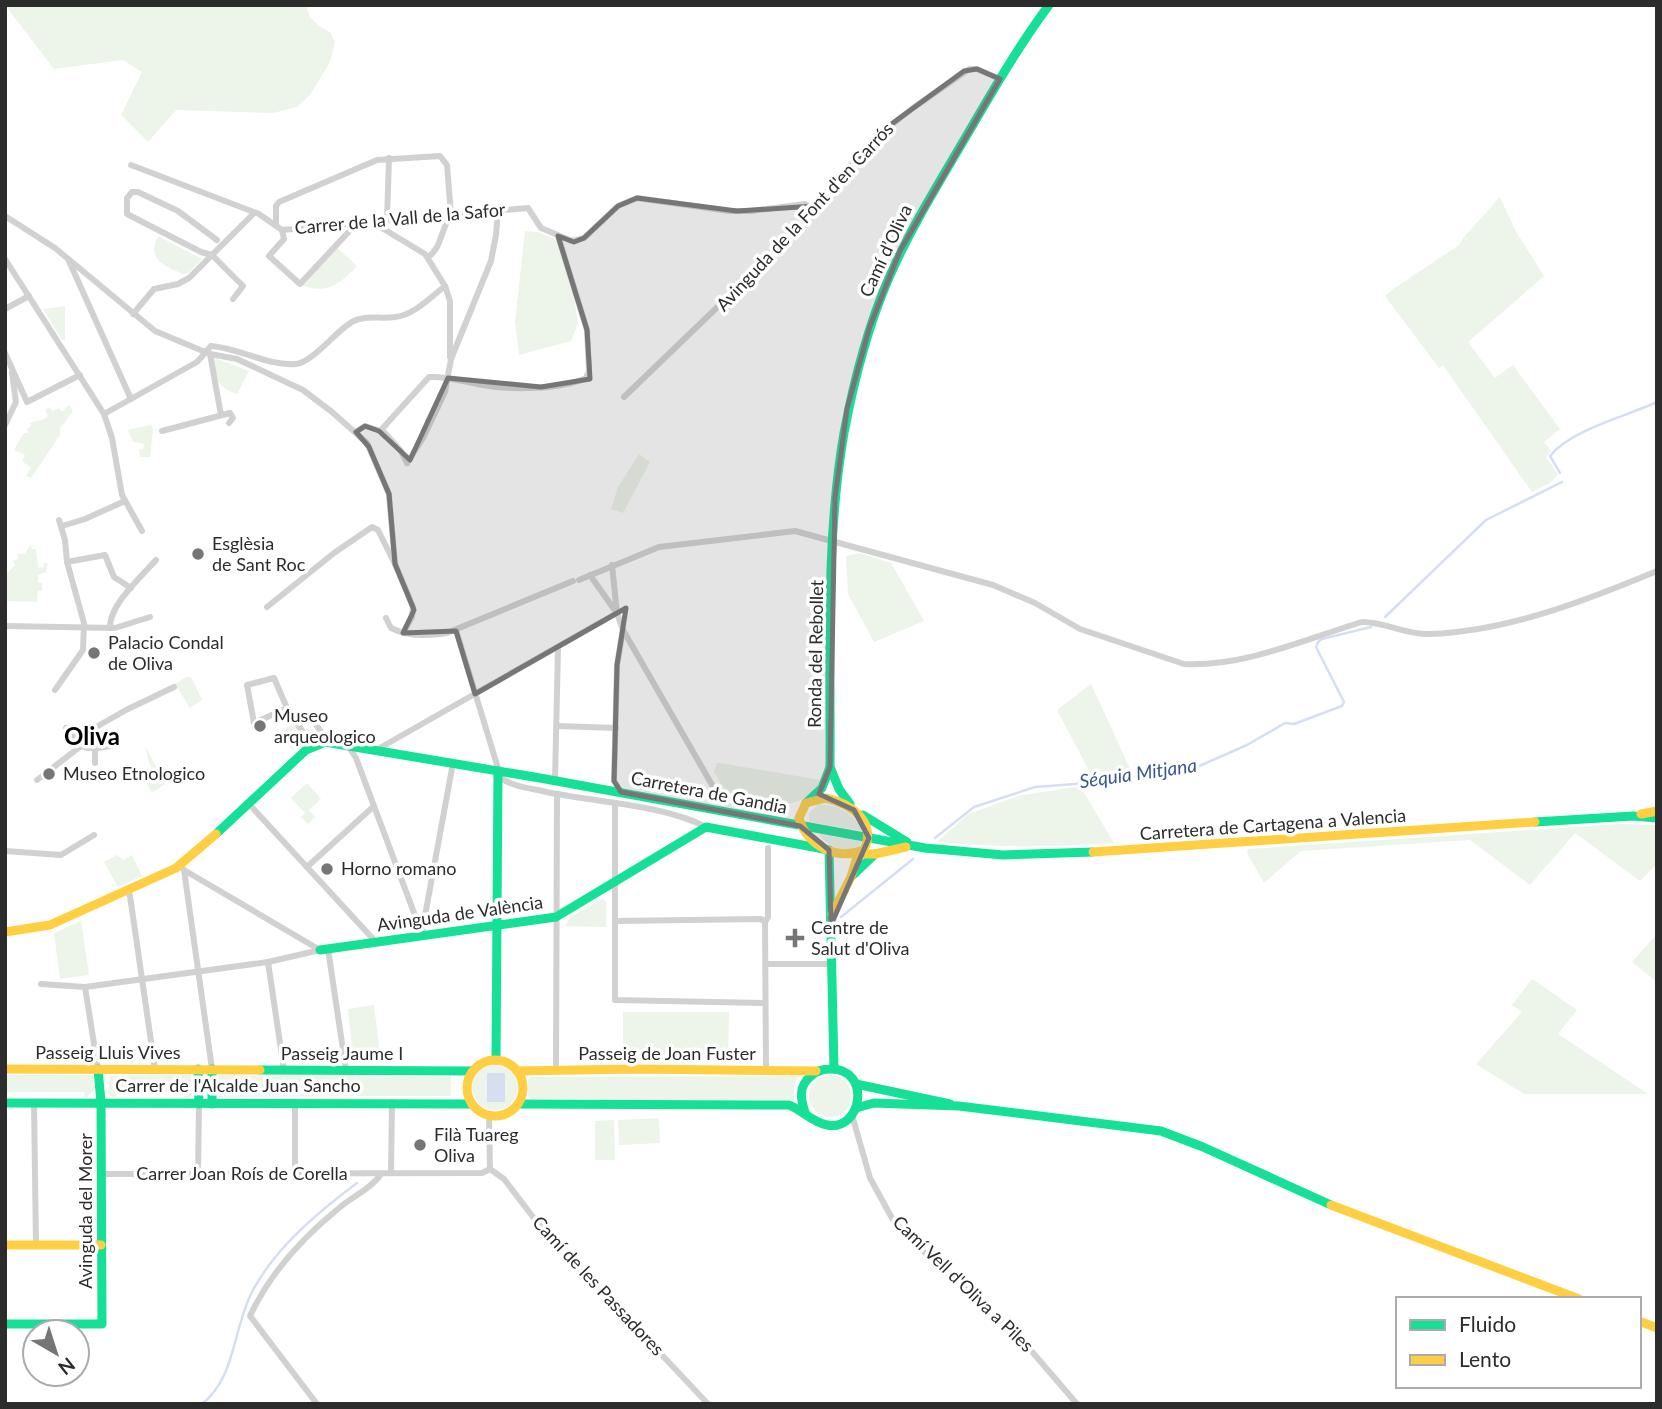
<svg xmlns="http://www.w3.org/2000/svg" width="1662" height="1409" viewBox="0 0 1662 1409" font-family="Lato,sans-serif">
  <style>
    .green { fill: #edf4ea }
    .water { fill: #d6dff1 }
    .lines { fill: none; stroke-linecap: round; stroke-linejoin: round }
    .stream { stroke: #d6dff1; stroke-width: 2.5 }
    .street { stroke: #d1d1d1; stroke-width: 6 }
    .fast { stroke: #16e098; stroke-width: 9 }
    .slow { stroke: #ffcf43; stroke-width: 9 }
    .marked { fill: #767676; fill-opacity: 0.2; stroke: #767676; stroke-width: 5; stroke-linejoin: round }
    .poi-dot { fill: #767676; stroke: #fff; stroke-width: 2.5 }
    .labels { text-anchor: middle; stroke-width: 7; stroke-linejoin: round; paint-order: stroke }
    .street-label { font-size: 18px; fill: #2c2c2c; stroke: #fff }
    .poi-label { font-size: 18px; fill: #2c2c2c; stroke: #fff; text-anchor: start }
    .water-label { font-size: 19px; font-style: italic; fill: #395690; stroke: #fff }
    .district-label { font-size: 24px; font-weight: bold; fill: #000; stroke: #fff }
  </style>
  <rect width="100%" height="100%" fill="#fff"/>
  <g class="green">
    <polygon points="5,5 306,5 310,17 319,26 330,32 335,42 330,62 310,95 297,107 273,113 176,110 148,142 121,115 142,72 123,60 54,69"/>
    <polygon points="1500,197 1515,230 1544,276 1468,342 1495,378 1513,365 1560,429 1544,442 1551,451 1546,457 1558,474 1550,483 1532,492 1443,365 1439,368 1385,296 1393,289 1459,245 1464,237"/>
    <polygon points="525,231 538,232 557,240 574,297 578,323 571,341 519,355 515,322"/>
    <path d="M158 236 202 259 188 273 183 274C164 265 146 260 158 236Z"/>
    <path d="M335 246 357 266C340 284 325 296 300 284Z"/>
    <polygon points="65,306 65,340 62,340 43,309"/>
    <path d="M215 358 249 371 237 394C219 388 212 377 215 358Z"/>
    <polygon points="69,405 73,411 60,428 60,435 31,478 26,476 31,468 22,461 25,455 14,450 24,433 28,433 27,429 31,426 30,423 45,419 48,416 45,410 50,407 52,411 59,408 62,412"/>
    <polygon points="151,425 153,430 150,457 140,457 139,449 143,449 144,444 133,442 128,430"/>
    <polygon points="639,454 650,462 623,513 611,509 618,487"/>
    <polygon points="31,544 32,549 36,549 38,568 43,567 44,562 48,564 46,572 38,575 38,583 42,583 42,591 38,591 37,602 5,601 5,582 7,580 5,576 15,565 13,561 18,559 17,554 25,554"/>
    <polygon points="860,553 891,563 924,621 874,642 848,594 846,556"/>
    <polygon points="186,677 191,677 202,700 190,708 175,684"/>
    <polygon points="1091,684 1132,773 1092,776 1057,710"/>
    <polygon points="294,724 304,740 293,750 274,733"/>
    <polygon points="146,747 165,784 152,793 143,776 147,774 151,779 156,776 148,760"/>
    <path d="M717 763H720L821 780C808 806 783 806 758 802 749 800 739 800 731 794 723 789 719 780 714 772Z"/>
    <polygon points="307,783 321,799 309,810 315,817 308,824 301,817 305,813 291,798"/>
    <path d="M1080 786 1114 843C1054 847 997 848 937 842L968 814 1018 796Z"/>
    <path d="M818 805C835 803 854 814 862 829L861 831 809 822V813Z"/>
    <polygon points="1619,824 1657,825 1657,864 1640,881 1575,833 1530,885 1470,840 1301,851 1264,883 1247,853 1248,849"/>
    <path d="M819 834 860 841 861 842 859 847C845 855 826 846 819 834Z"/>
    <polygon points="117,855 123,860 132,855 142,876 118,887 104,862"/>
    <polygon points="603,898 606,901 606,927 565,926 570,917"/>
    <polygon points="81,921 89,975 60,979 54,933"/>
    <polygon points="1657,934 1657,982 1632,962"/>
    <polygon points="1532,979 1577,1010 1558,1034 1648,1094 1524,1094 1476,1064 1522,1012 1512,1005"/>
    <polygon points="374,1005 380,1054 353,1057 348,1009"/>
    <polygon points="623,1012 729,1012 728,1061 623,1063"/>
    <circle cx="495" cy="1087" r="23"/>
    <circle cx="830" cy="1096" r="21"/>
    <polygon points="5,1075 93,1075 94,1090 87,1097 85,1097 84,1092 5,1092"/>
    <polygon points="191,1075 193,1094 190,1097 184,1097 181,1092 118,1092 116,1097 113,1097 108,1093 110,1076"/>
    <polygon points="218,1075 451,1076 451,1096 219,1097"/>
    <polygon points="798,1076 794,1088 794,1100 531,1099 528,1096 528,1079 530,1077"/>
    <polygon points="659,1118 660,1143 619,1145 618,1120"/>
    <polygon points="614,1120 615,1160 595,1160 595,1121"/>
  </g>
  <rect class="water" x="487" y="1073" width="18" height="29"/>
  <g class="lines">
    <g class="stream">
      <path d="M1560 473 1550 456C1570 430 1627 416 1657 402"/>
      <polyline points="1385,617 1486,520 1562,482"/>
      <polyline points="935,838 974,807 1035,787 1089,783 1128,778 1161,768 1197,767 1247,745 1285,723 1294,724 1342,706 1344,702 1316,647 1318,642 1322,639 1371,627"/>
      <polyline points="841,917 913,859"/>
      <path d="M202 1404C236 1377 233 1328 252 1292 275 1248 318 1212 357 1183"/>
    </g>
    <g class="street">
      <polyline points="131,165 259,214 282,230 528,208 541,228 572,241 584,238 618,206 637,198 729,211 751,211 805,204 813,209"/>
      <polyline points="5,216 55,248 155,331 210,354 237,359 303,390 332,412 367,443 389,494 395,564 413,607 412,617 403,633"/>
      <polyline points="387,220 389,158"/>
      <polyline points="376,221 382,228 425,254 445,286 450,301 450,357"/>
      <path d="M276 225V206L279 202 377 160 440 156 447 165 451 215C441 228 442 248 428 257"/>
      <polyline points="282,230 284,239 269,256 300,284 356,224"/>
      <polyline points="217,240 178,211 138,192 132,192 127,198 127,214 201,252 212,255 243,286 233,299"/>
      <polyline points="5,259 104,414 112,438 122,495 142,531"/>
      <polyline points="69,261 131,399"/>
      <polyline points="5,309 29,296"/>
      <polyline points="133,314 154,289 178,284 189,278 254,213"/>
      <polyline points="5,353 27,402 80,375"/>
      <polyline points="210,354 221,415"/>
      <polyline points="624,397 759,267 876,137 913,108 969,69 977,69 1000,79"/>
      <path d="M104 414 197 362 211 346C240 348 266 366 296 364 312 363 337 330 352 322 364 315 381 319 395 317 414 315 431 297 445 286"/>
      <polyline points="5,425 16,402 12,373"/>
      <path d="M381 430 429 377C448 376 465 382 483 385 510 390 560 390 586 378L589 371 587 330 558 236"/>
      <polyline points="162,431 230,413 233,418 229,423"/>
      <polyline points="356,432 365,426 384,432 401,451 407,463"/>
      <polyline points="407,463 423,438 445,392 451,359 491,261 496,235 498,210"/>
      <polyline points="62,526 85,519 125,501"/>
      <polyline points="67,562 105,555 114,577 131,588"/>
      <polyline points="612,565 617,613 623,630 719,797"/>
      <polyline points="590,575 616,612"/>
      <path d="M579 580 659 547 795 531 993 585 1035 603 1080 629 1184 664C1245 667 1305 639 1362 622 1386 622 1406 635 1430 634 1508 631 1585 601 1657 571"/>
      <polyline points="267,607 334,553 372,527 378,530 394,562"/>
      <path d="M386 618 391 628C409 637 428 636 447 633L573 581"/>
      <polyline points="5,626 115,628 150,617"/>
      <path d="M110 628C109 605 141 577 156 560"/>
      <path d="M456 630 501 778C512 786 528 788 542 791 591 802 662 804 706 827"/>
      <polyline points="55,690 83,650 84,623 67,562 65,540 59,520"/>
      <polyline points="287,708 254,723 247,685 274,678 287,708 312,746"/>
      <polyline points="294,713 315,723 328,742"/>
      <polyline points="557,726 616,728"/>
      <path d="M66 728C72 732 75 743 81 746 90 751 109 746 118 745L112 732 95 741V763"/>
      <polyline points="70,731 84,734 126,710 174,687"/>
      <polyline points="347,744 356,758 422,934"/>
      <polyline points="378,749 617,613"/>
      <polyline points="37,780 81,746"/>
      <polyline points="555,781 558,647"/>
      <polyline points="621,792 614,781 617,665 623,630"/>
      <polyline points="248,803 375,941"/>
      <polyline points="615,804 615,1000 765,1003"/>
      <polyline points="5,851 61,855 94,835"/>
      <polyline points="180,865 184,870 212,1069"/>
      <polyline points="307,867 374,806"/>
      <polyline points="184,870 320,950"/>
      <polyline points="127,891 130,896 155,1069"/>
      <polyline points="615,921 761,919 765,922"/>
      <polyline points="422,932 453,763"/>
      <polyline points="328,949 346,1070"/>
      <polyline points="268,962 284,1070"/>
      <polyline points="766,964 830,964"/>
      <polyline points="41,984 85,987 268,962 320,950"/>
      <polyline points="85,987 98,1069"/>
      <polyline points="766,1069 765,922 768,917 768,848"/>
      <polyline points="556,1071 557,794"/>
      <polyline points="34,1102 36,1245"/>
      <polyline points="852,1115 870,1178 893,1220 922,1250 1022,1340 1077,1404"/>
      <polyline points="489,1116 490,1169"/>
      <polyline points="490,1169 504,1179 536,1221 708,1404"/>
      <polyline points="198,1173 199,1104"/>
      <polyline points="295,1173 295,1102"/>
      <polyline points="391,1173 392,1102"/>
      <polyline points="102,1174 482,1173 490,1169"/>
      <path d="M317 1404 250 1316C270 1273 302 1238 339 1208 352 1197 373 1187 381 1174"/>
    </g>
    <g class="fast">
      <polyline points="830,767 839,789 850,804"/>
      <path d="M806 803 822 788 830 767C831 656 825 542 844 433 854 380 867 329 888 280 909 231 937 186 964 140 991 94 1017 48 1049 5"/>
      <polyline points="863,815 907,842"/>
      <polyline points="1535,822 1633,816 1657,818"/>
      <polyline points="216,834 306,750 325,742 540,778 925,848 1003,855 1093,852"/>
      <polyline points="852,876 875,854"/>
      <polyline points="320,950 556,917 706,827 829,850 834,1068"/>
      <polyline points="496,1060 498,771"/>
      <polyline points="198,1069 199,1104"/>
      <polyline points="212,1069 212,1104"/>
      <polyline points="260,1070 472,1071"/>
      <polyline points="856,1084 950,1104"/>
      <polyline points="5,1103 471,1104"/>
      <path d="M518 1104 789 1105C802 1110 813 1123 827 1125 862 1132 872 1069 831 1069 824 1069 816 1071 811 1076 797 1087 801 1101 806 1115"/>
      <polyline points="856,1108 874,1103 959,1106 1161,1131 1203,1147 1331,1205"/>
      <polyline points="5,1324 102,1324 101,1102 98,1069"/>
    </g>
    <g class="slow">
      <path d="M826 798C852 804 877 822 864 850 837 861 807 846 799 818L806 803Z"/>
      <polyline points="1641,814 1657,811"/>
      <polyline points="1093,852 1535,822"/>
      <polyline points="832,914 851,877 858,854 875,854 906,847"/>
      <polyline points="5,932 50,925 176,868 216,834"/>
      <circle cx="495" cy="1088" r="28"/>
      <polyline points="5,1069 260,1070"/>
      <polyline points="517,1071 635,1069 816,1071"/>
      <polyline points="1331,1205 1579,1299"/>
      <polyline points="5,1245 101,1245"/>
      <polyline points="1639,1321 1657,1328"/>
    </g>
  </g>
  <path class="marked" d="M977 69 1000 79 900 251 870 326 847 409 835 498 830 767 819 794 854 810 869 838 831 925 829 850 800 826 621 792 614 781 617 665 626 608 475 694 456 631 403 633 414 610 395 564 389 494 369 447 356 432 365 426 379 431 410 460 448 378 541 387 590 379 587 330 558 236 574 242 584 238 618 206 637 198 737 211 815 206 886 128 964 71Z"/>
  <g class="poi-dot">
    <circle cx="198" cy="554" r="7"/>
    <circle cx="94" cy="653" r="7"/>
    <circle cx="260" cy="726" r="7"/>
    <circle cx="49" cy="774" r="7"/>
    <circle cx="327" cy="869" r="7"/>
    <path d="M791.5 927.5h7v7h7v7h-7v7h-7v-7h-7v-7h7z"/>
    <circle cx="420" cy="1145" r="7"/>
  </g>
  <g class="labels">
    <g class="street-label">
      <text transform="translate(805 217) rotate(-47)" y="6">Avinguda de la Font d'en Carrós</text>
      <text transform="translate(400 219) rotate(-5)" y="6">Carrer de la Vall de la Safor</text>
      <text transform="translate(886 251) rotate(-65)" y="6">Camí d’Oliva</text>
      <text transform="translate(816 654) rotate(-89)" y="6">Ronda del Rebollet</text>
      <text transform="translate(709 793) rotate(11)" y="6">Carretera de Gandia</text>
      <text transform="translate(1273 825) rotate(-4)" y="6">Carretera de Cartagena a Valencia</text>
      <text transform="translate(460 914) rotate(-8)" y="6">Avinguda de València</text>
      <text x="108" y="1059">Passeig Lluis Vives</text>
      <text x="342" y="1060">Passeig Jaume I</text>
      <text x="667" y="1060">Passeig de Joan Fuster</text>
      <text x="238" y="1092">Carrer de l'Alcalde Juan Sancho</text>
      <text x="242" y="1180">Carrer Joan Roís de Corella</text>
      <text transform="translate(86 1211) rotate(-90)" y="6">Avinguda del Morer</text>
      <text transform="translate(963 1284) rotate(44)" y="6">Camí Vell d'Oliva a Piles</text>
      <text transform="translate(598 1286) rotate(47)" y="6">Camí de les Passadores</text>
    </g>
    <g class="poi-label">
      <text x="212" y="550">Esglèsia<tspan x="212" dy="21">de Sant Roc</tspan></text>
      <text x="108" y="649">Palacio Condal<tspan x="108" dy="21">de Oliva</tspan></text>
      <text x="274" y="722">Museo<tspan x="274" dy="21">arqueologico</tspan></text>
      <text x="63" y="780">Museo Etnologico</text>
      <text x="341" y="875">Horno romano</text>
      <text x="811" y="934">Centre de<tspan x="811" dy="21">Salut d'Oliva</tspan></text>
      <text x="434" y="1141">Filà Tuareg<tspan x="434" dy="21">Oliva</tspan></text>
    </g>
    <g class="water-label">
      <text transform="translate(1138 773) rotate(-8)" y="7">Séquia Mitjana</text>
    </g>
    <g class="district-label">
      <text x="92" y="745">Oliva</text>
    </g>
  </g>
  <rect width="1662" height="1409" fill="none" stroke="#2c2c2c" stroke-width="14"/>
  <rect x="1396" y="1297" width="245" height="91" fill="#ffffff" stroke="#ababab" stroke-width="2"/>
  <rect x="1410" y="1320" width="35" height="10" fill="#16e098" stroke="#ababab" stroke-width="2"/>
  <text x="1459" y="1332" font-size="21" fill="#2c2c2c">Fluido</text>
  <rect x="1410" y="1355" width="35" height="10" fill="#ffcf43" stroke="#ababab" stroke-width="2"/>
  <text x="1459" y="1367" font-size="21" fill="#2c2c2c">Lento</text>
  <g transform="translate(56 1353) rotate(141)"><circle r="33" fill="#ffffff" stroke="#ababab" stroke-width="2"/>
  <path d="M0-5L12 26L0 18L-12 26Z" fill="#767676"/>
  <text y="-10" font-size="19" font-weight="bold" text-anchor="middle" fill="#2c2c2c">N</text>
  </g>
</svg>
